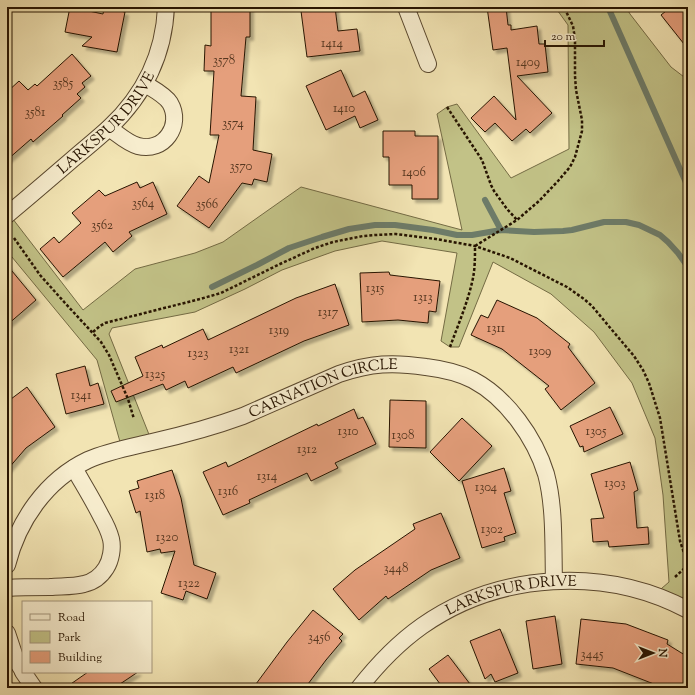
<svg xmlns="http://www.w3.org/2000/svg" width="695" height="695" viewBox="0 0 695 695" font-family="'Sorts Mill Goudy',serif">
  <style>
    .green { fill: #c2c287; stroke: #746b44 }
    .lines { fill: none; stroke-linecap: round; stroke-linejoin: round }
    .stream { stroke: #6d7b68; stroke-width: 6 }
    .building { fill: #e59f7b; stroke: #271401; filter: url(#shadow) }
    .minor-casing { stroke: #5a482e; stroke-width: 18 }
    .path { stroke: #271401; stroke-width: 2.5; stroke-dasharray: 3 2; stroke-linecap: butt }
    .minor { stroke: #f7edce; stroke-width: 16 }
    .labels { text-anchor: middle; stroke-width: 3; stroke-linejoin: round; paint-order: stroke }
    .number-label { font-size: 13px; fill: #563720 }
    .street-label { font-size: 15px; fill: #271401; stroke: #f7edce }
  </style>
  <defs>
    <filter id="shadow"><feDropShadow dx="3.5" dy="3.5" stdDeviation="1" flood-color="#0004"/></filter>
  </defs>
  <rect width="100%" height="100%" fill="#f2e4b3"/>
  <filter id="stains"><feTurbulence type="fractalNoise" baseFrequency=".005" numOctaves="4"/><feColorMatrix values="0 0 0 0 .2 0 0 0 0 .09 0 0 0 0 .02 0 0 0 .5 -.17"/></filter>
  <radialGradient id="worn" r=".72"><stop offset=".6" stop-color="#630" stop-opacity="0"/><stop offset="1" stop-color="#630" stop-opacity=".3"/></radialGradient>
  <polygon class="green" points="555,7 626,7 630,14 671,67 688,80 688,610 654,595 669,582 663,495 655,438 632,383 594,332 551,294 493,262 459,347 450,347 441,341 457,253 382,241 335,251 282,270 245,289 195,312 112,328 109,334 152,442 122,449 97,360 7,251 7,215 9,214 83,310 135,269 195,253 223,242 301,187 462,230 437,114 447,107 457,104 511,178 569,149 568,25"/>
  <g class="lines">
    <g class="stream">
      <polyline points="608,7 688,187"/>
      <polyline points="485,200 501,230"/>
      <polyline points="212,287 257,265 289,248 322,237 349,229 375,225 395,225 433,230 457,235 472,235 501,230 534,232 563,231 572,230 604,222 626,222 639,225 660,235 668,242 678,253 688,267"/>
    </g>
  </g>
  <g class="building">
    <polygon points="70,7 103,14 104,8 125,12 117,52 82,46 92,37 65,32"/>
    <polygon points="211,7 250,7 250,37 246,37 241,96 256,97 253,150 272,154 267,182 254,179 252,185 242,183 209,228 177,206 199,176 209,183 219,135 210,135 214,71 204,71 205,45 211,46"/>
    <polygon points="335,7 338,31 357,29 360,51 307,57 301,11"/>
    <polygon points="487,7 506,7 508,25 511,25 511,30 537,26 539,44 545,44 548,72 517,76 552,113 530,133 526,129 512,141 495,123 485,132 471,118 494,96 516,120 507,48 493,50"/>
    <polygon points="671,7 688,7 688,49 661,15"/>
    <polygon points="72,54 91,76 82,83 85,87 77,94 81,98 62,115 63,116 33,142 31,139 7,160 7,92 19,81 28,90 35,84 37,86"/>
    <polygon points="341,70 353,97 365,91 378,120 360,128 355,116 326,130 306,86"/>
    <polygon points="383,131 415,131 415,136 438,136 438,199 412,199 412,185 389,185 389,157 383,157"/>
    <polygon points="137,182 140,188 153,182 167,214 129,232 132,236 113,252 105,242 63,277 40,249 54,237 59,243 81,223 72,213 99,190 105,196"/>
    <polygon points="7,265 36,300 7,325"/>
    <polygon points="389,272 390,275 440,281 436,312 429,311 428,323 398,320 362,322 360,273"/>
    <polygon points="335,284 349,325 304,341 236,373 233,367 188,388 185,381 166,390 163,384 116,402 111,391 143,376 135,357 162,345 163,348 203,329 208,340 296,298"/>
    <polygon points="497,300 537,318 570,344 568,347 595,383 561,410 545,389 549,386 502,349 471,335 481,315 488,318"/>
    <polygon points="85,366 90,386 98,383 104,404 66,414 56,374"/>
    <polygon points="27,387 55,427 26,448 7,470 7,402"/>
    <polygon points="390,400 426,401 426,448 389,447"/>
    <polygon points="610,407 623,434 584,452 583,446 580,447 570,426"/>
    <polygon points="354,409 358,419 363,417 376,444 335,463 338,468 311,481 307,473 249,500 250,503 223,515 203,472 226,462 228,467 317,424 318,426"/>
    <polygon points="462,418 492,446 459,481 430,452"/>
    <polygon points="630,462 638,490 634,492 637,528 648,527 649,544 609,547 608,541 593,542 591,519 604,518 591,474"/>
    <polygon points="504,468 511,491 504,493 516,533 504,537 505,541 482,548 462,481"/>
    <polygon points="172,470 181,498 194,565 216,573 207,599 186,591 183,600 161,593 175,551 161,553 160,549 147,552 140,511 136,513 129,491 139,488 137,481"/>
    <polygon points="441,513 460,558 431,570 388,599 386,596 359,620 333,589 355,570 415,529 413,524"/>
    <polygon points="313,610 343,634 339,638 342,641 326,660 305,688 253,688 287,642"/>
    <polygon points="555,616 562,664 533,669 526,621"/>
    <polygon points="581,619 626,624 668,640 667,644 688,657 688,688 664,688 613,668 576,664"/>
    <polygon points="500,629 518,673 495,682 491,674 485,679 470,641"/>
    <polygon points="448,655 473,688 443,688 429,669"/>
    <polygon points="88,672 138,672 114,688 65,688"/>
  </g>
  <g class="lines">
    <g class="minor-casing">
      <g id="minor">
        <polyline points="406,7 428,64"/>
        <path d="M109 128C118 134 127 143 138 146 164 153 183 125 170 103 165 95 153 89 145 84"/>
        <path id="s1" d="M7 215C30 196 52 177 74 158 86 148 98 138 109 128 144 95 164 55 166 7"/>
        <path id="s2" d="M7 565C18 521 46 480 88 460 108 451 131 447 152 442 183 435 213 427 243 416L339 374C371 363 393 362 426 367 442 369 458 372 473 380 507 398 535 438 546 474 555 507 553 547 554 581"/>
        <path d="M7 588C21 587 36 587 50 587 61 586 73 587 84 584 93 582 101 576 106 568 111 560 113 548 111 539 109 531 105 523 101 516 93 500 83 484 74 468"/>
        <polyline points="7,633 16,660 23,671"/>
        <polyline points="23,672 34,688"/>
        <path id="s3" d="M359 688C377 665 398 643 422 626 499 572 605 566 688 610"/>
      </g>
    </g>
    <g class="path">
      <polyline points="447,107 482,160 491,185 494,191 507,209 517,220"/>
      <polyline points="14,238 40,275 65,303 101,342 109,355 128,399 134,419"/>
      <polyline points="93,332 100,326 105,323 200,299 221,293 280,264 315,248 333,242 363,236 375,235 396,234 436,239 475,246 510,258 567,287 584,299 592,306 612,330 634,356 643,370 649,383 660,418 680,541 684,553 688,559"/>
      <path d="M450 347C458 325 468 302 473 278 475 268 475 257 475 246L517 220 539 201 558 181 570 167 575 157 582 131V120L576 90 575 76V39L573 26 564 7"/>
      <polyline points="675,577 688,565"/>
    </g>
    <use href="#minor" class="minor"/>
  </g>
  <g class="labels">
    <g class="number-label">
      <text x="332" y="47">1414</text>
      <text x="224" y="64">3578</text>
      <text x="528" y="66">1409</text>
      <text x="63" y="87">3585</text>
      <text x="344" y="112">1410</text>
      <text x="35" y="116">3581</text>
      <text x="233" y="127">3574</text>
      <text x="241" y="170">3570</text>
      <text x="414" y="176">1406</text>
      <text x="143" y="207">3564</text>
      <text x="207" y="208">3566</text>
      <text x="102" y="229">3562</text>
      <text x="375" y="292">1315</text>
      <text x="423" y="301">1313</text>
      <text x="328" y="316">1317</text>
      <text x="496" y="332">1311</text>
      <text x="279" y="334">1319</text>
      <text x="239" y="353">1321</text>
      <text x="540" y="355">1309</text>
      <text x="198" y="357">1323</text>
      <text x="155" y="378">1325</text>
      <text x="81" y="399">1341</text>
      <text x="348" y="435">1310</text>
      <text x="596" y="435">1305</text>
      <text x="403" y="439">1308</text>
      <text x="307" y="453">1312</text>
      <text x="267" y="480">1314</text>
      <text x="615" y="487">1303</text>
      <text x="486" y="491">1304</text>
      <text x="228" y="495">1316</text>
      <text x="155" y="499">1318</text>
      <text x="492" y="533">1302</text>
      <text x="167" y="541">1320</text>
      <text x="396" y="572">3448</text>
      <text x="189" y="587">1322</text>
      <text x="319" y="641">3456</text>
      <text x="592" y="658">3445</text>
    </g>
    <g class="street-label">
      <text dy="5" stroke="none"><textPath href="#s1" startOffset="136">LARKSPUR DRIVE</textPath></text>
      <text dy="5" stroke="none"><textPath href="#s2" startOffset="384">CARNATION CIRCLE</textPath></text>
      <text dy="5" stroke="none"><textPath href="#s3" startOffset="185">LARKSPUR DRIVE</textPath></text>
    </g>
  </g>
  <rect width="695" height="695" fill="none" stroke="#f2e4b3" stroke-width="24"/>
  <rect x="8" y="8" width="679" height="679" fill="none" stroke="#271401" stroke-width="2"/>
  <rect x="12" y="12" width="671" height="671" fill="none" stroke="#271401"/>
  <rect x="22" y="601" width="130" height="72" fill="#f7edce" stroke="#a4967c"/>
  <rect x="30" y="614" width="20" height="6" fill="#f7edce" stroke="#a4967c"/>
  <text x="58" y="621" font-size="12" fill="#271401">Road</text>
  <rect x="30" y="631" width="20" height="12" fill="#c2c287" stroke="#a4967c"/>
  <text x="58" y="641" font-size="12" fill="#271401">Park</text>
  <rect x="30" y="651" width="20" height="12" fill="#e59f7b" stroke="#a4967c"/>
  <text x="58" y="661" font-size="12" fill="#271401">Building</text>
  <g transform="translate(653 653) rotate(90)" stroke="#f7edce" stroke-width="3" paint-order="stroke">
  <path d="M0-3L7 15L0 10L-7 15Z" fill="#271401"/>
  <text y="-6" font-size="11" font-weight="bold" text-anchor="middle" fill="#271401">N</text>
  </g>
  <path d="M545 40v6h59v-6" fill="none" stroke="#271401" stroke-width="2"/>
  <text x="551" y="40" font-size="12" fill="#271401" stroke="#f7edce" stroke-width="3" paint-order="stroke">20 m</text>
  <rect width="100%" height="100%" filter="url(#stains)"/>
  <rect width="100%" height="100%" fill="url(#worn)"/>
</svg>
